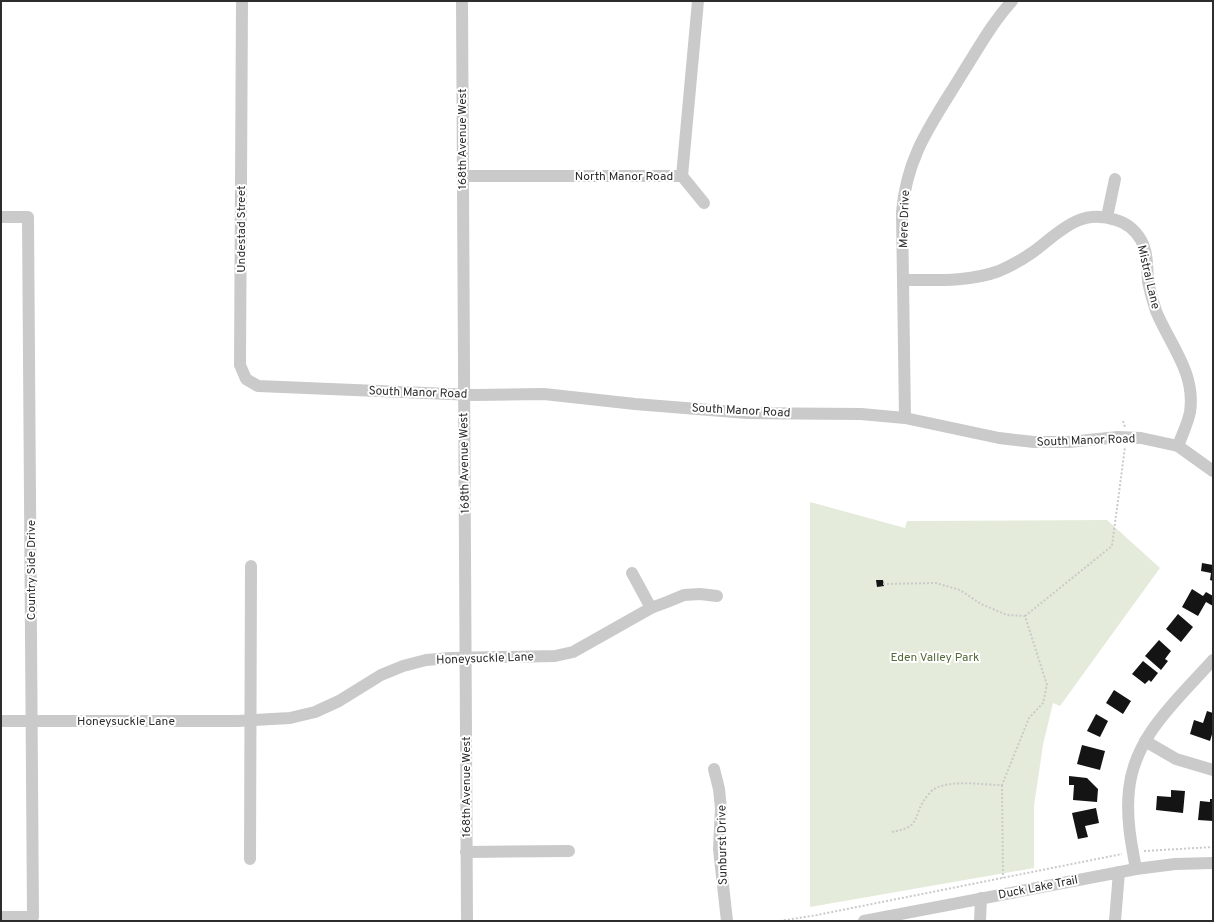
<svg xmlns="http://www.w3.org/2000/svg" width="1214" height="922" viewBox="0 0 1214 922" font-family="Overpass,sans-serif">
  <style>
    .green { fill: #e5ebda }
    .building { fill: #141414 }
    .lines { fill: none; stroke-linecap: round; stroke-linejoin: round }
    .path { stroke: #cacaca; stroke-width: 2; stroke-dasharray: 2 2; stroke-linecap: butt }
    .minor { stroke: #cacaca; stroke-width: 12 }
    .labels { text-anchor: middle; stroke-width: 4; stroke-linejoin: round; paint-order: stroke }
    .street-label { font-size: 12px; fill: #2d2d2d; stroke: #fff }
    .park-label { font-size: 12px; fill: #536a3a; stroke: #fff }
  </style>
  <rect width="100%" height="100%" fill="#fff"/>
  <polygon class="green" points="810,502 905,528 907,521 1107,520 1160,568 1060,706 1053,703 1043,745 1034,806 1034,868 810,907"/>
  <g class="building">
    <polygon points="1202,563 1213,565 1213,581 1210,580 1211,573 1201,571"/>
    <polygon points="876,580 883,580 884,586 877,587"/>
    <polygon points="1192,589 1203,596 1206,592 1213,596 1213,606 1206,602 1198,616 1182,607"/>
    <polygon points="1178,614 1193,627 1181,642 1166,629"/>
    <polygon points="1159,640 1171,651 1165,659 1168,661 1161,670 1145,656"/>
    <polygon points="1143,661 1158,673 1151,682 1149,680 1145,684 1132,674"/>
    <polygon points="1114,690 1131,701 1123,714 1106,703"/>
    <polygon points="1207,711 1213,713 1213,731 1210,741 1190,734 1194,720 1203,723"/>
    <polygon points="1096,714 1108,721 1100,737 1087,731"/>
    <polygon points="1082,745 1105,751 1100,770 1077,764"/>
    <polygon points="1069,776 1087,778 1098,789 1097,802 1073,800 1074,785 1069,785"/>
    <polygon points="1171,790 1185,791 1183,813 1156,810 1157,796 1171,797"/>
    <polygon points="1210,799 1213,799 1213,821 1198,820 1200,801 1210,802"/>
    <polygon points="1096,808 1099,823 1085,826 1088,837 1078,839 1072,813"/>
  </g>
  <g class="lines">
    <g class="path">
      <polyline points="1123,421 1125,427"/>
      <path d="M883 584 936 583 960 590 981 604 1007 615 1025 616 1047 685 1043 703 1029 718 1002 785C981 785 953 779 934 789 932 790 930 793 928 795 911 815 924 828 890 832"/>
      <polyline points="1025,616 1112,546 1125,447"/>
      <polyline points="1002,785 1003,878"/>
      <polyline points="1144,851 1213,847"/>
      <polyline points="780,921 817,915 1122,854"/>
    </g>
    <g class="minor">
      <polyline points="242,1 240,365 246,379 258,386 474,395 544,394 635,404 747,413 861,414 905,418 999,438 1034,442 1069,442 1118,437 1141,438 1178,446 1213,471"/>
      <polyline points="462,1 467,921"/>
      <polyline points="462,176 682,176"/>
      <polyline points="682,176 698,1"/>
      <polyline points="682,176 704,203"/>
      <polyline points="1,217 28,217 33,917 1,917"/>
      <polyline points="1107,217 1115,179"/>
      <path d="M903 280C935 280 969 282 999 271 1011 266 1023 259 1033 252 1060 232 1079 208 1116 220 1127 223 1135 230 1141 240 1148 252 1147 268 1148 282 1150 291 1153 302 1156 311 1170 345 1196 373 1190 412 1188 423 1182 435 1178 446"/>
      <path d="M905 418 902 212C907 154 933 122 962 74 978 49 992 23 1012 1"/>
      <polyline points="632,573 651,608"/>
      <polyline points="1,721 238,721 290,718 315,712 339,701 381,675 403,666 426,660 450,658 555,656 573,652 651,608 667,602 684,595 700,594 717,596"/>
      <polyline points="1145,741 1176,759 1213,770"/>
      <polyline points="714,769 719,789 721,809 719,849 727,921"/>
      <polyline points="466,852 569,851"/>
      <polyline points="250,859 251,566"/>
      <path d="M1136 869C1131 843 1126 817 1129 790 1134 736 1179 698 1213 660"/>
      <polyline points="864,921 1136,869 1175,864 1213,863"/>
      <polyline points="980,921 981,898"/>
      <polyline points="1115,921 1119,872"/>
    </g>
  </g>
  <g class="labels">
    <g class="street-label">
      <text transform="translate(462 139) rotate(-90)" y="4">168th Avenue West</text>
      <text x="624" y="180">North Manor Road</text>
      <text transform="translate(904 219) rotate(-88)" y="4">Mere Drive</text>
      <text transform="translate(241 229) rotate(-90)" y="4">Undestad Street</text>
      <text transform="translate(1149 277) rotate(77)" y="4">Mistral Lane</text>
      <text transform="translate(418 392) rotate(2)" y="4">South Manor Road</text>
      <text transform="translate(741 410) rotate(3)" y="4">South Manor Road</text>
      <text transform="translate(1086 440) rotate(-2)" y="4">South Manor Road</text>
      <text transform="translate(464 463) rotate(-91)" y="4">168th Avenue West</text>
      <text transform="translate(31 570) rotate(-90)" y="4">Country Side Drive</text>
      <text transform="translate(485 658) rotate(-2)" y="4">Honeysuckle Lane</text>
      <text x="126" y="725">Honeysuckle Lane</text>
      <text transform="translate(466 787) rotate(-90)" y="4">168th Avenue West</text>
      <text transform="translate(722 845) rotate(-91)" y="4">Sunburst Drive</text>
      <text transform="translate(1038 887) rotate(-11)" y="4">Duck Lake Trail</text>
    </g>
    <g class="park-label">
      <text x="935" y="661">Eden Valley Park</text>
    </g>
  </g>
  <rect width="1214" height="922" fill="none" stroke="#2d2d2d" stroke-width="4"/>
</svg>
